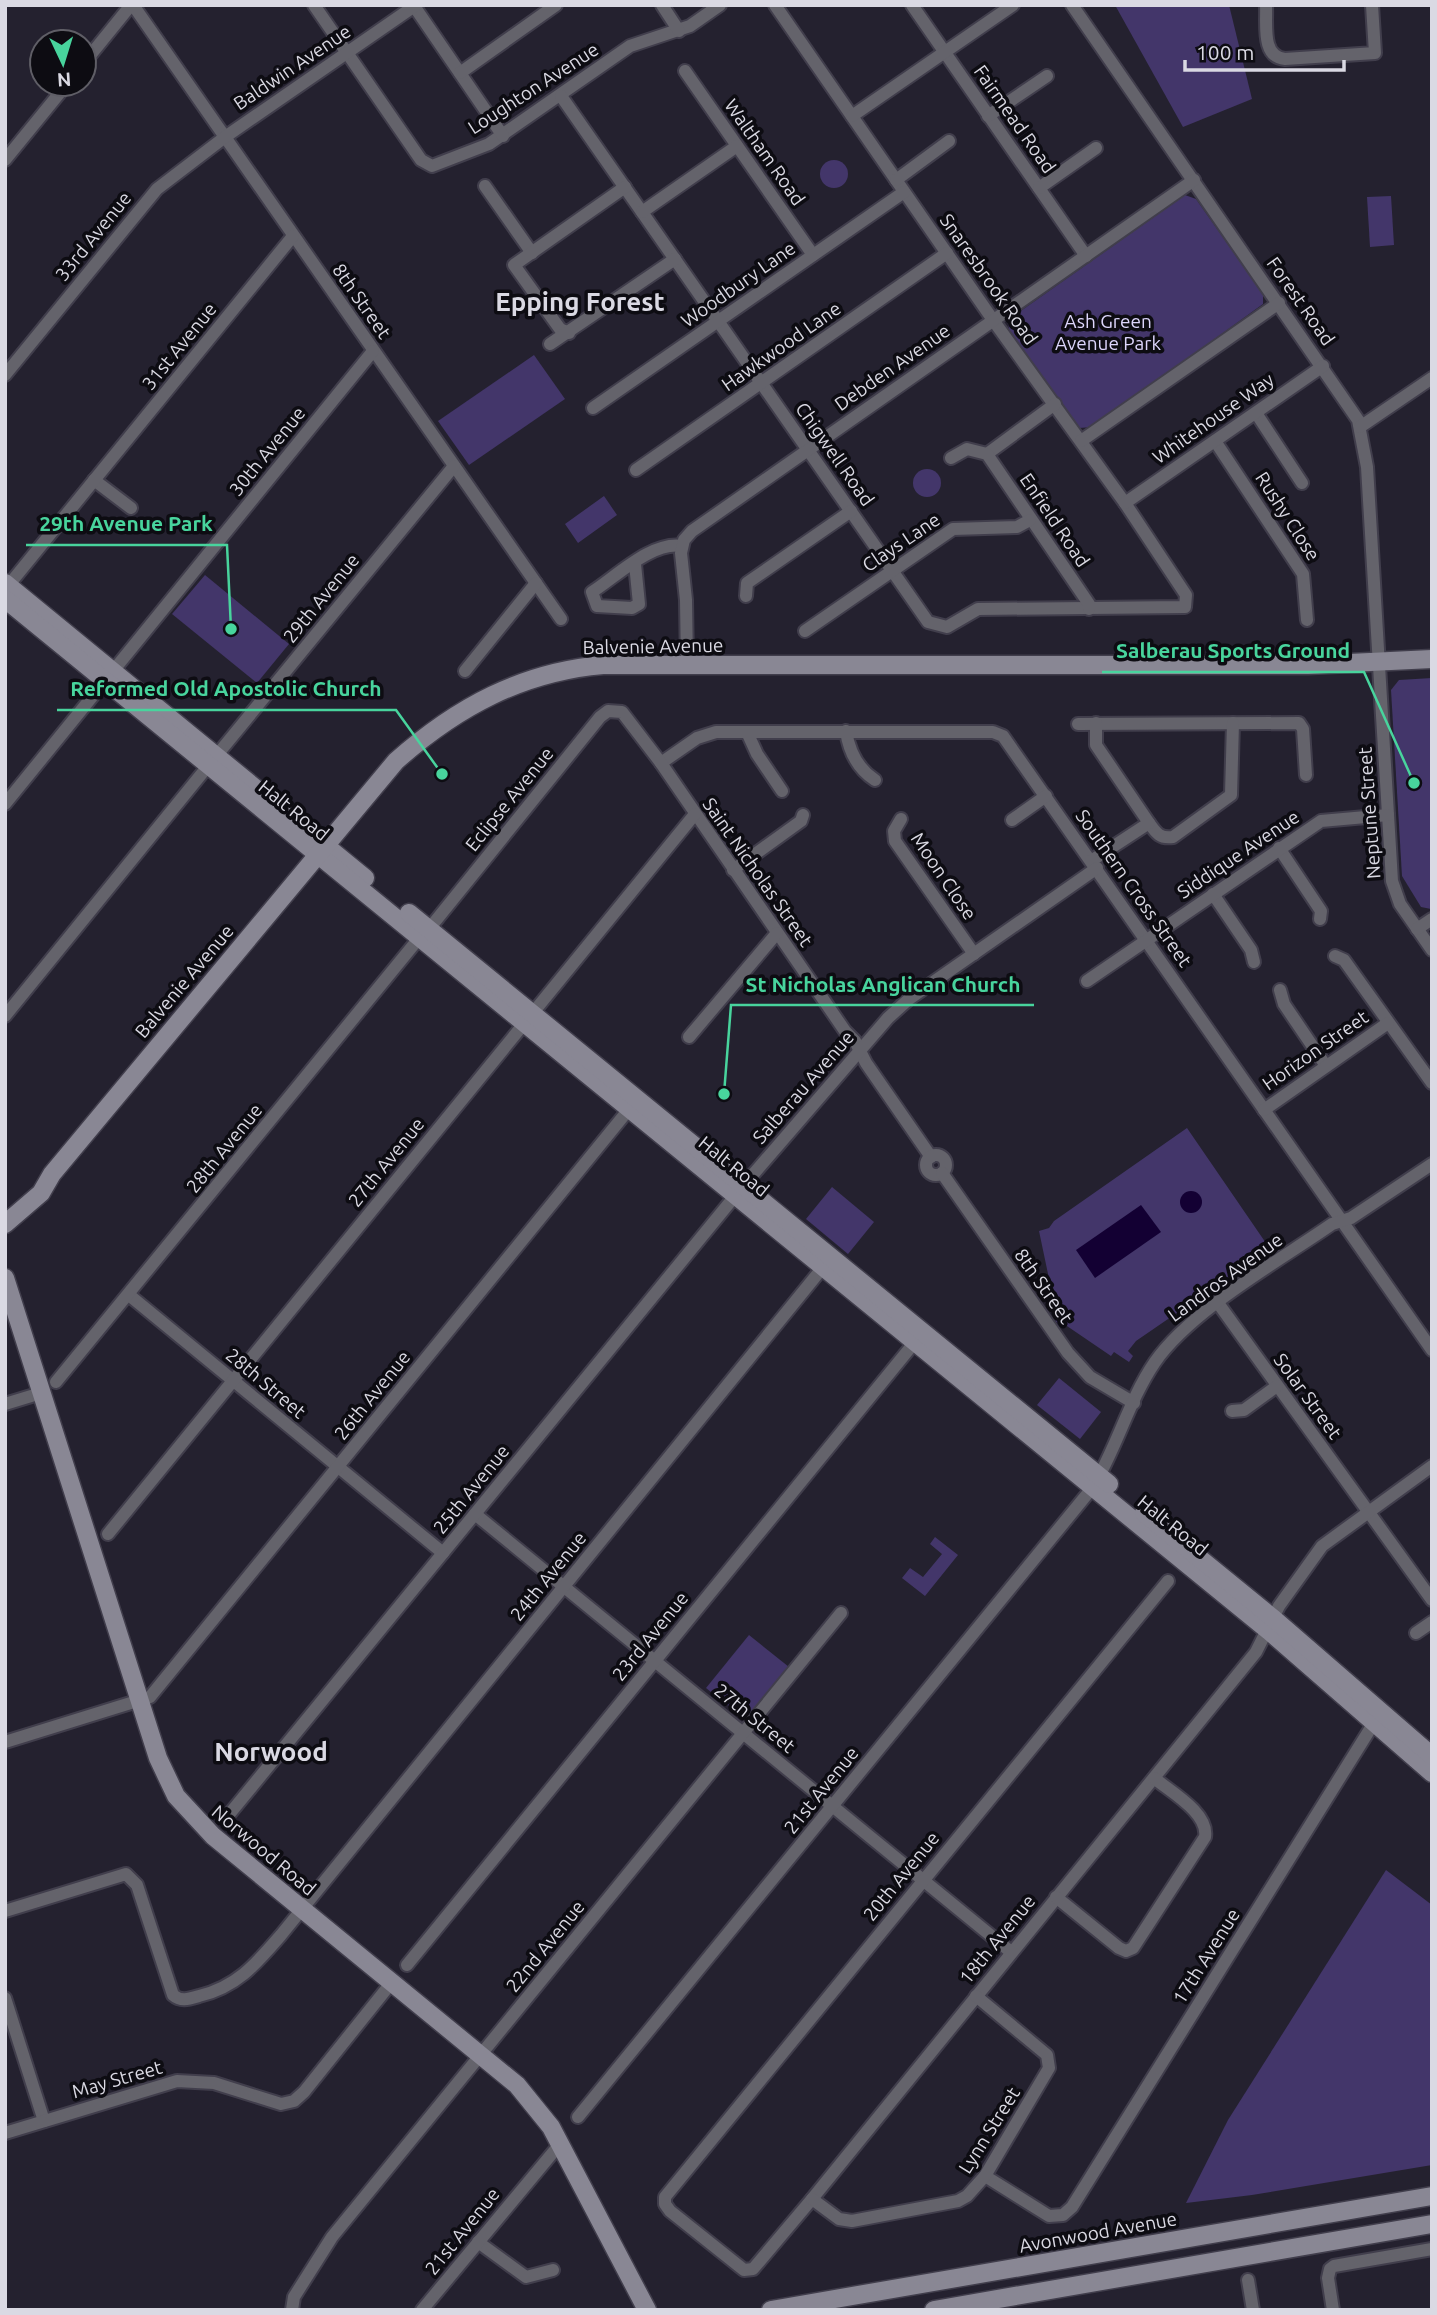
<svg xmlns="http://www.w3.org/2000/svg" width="1437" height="2315" viewBox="0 0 1437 2315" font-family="Ubuntu,sans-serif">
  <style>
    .green { fill: #43366a }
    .water { fill: #130033 }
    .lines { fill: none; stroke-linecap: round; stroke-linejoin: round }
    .street-casing { stroke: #413e4c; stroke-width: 16 }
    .secondary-casing { stroke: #413e4c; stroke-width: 21 }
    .street { stroke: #64636b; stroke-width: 12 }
    .secondary { stroke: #898794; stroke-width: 18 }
    .labels { text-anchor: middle; stroke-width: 7; stroke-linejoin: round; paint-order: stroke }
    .street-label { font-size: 19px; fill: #dad9e3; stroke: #0d0c12 }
    .park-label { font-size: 19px; fill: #ddd6fc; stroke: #0d0c12 }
    .district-label { font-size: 26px; font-weight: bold; fill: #dad9e3; stroke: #0d0c12 }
    .leader { fill: none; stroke: #48d49d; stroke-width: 2.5 }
    .callout-dot { fill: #48d49d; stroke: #0d0c12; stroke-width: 2.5 }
    .callout-label { font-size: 21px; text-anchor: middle; font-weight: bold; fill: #48d49d; stroke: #0d0c12; stroke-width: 7; stroke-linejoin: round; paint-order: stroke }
  </style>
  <rect width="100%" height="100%" fill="#24212f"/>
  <g class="green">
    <polygon points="1115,5 1229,5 1252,99 1183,127"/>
    <circle cx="834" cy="174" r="14"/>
    <polygon points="1185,195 1196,199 1263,294 1263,304 1093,427 1079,428 1009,330 1008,320"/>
    <polygon points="1391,196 1394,245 1370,247 1367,197"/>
    <polygon points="534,355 565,399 469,465 438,421"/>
    <circle cx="927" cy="483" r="14"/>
    <polygon points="604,496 617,515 578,543 565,524"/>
    <polygon points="205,575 289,644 257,683 172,614"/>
    <polygon points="1432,678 1432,909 1431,909 1421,907 1402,876 1391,690 1399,680"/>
    <polygon points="1187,1128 1270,1249 1136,1341 1128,1351 1133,1356 1129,1362 1114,1352 1111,1356 1064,1324 1059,1326 1052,1315 1056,1312 1039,1231 1049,1228 1054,1221"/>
    <polygon points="832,1187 874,1222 848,1254 806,1219"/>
    <polygon points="1059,1378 1101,1412 1080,1439 1037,1405"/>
    <polygon points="935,1537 958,1555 925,1596 902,1578 910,1568 923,1577 942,1554 930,1544"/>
    <polygon points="749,1635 789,1667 748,1716 740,1715 706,1688"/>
    <polygon points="1386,1870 1432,1905 1432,2165 1252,2195 1186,2203 1228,2120"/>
  </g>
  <g class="water">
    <circle cx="1191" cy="1202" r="11"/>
    <polygon points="1141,1205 1161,1232 1095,1278 1076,1250"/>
  </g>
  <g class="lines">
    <g class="street-casing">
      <g id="street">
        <polyline points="133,5 561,619"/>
        <polyline points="314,5 421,160 432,166 489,144 630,46 690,26 720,5"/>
        <polyline points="662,5 679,31"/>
        <polyline points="912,5 1086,256"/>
        <polyline points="1072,5 1358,420 1367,467 1392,881 1400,904 1432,950"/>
        <path d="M1266 5C1267 24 1261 57 1285 59L1375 53 1372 5"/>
        <polyline points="414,6 503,136"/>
        <polyline points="84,63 131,5"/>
        <polyline points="685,71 813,255"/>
        <polyline points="460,73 556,5"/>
        <polyline points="561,96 928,622 947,627 978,609 1185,607 1186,595 1125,503 993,320 775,5"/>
        <polyline points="852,116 1013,5"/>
        <polyline points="988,116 1047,76"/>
        <polyline points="5,160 67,84"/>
        <polyline points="896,180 949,141"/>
        <polyline points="485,186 532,253"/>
        <polyline points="1039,188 1096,148"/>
        <polyline points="642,212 737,146"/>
        <polyline points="569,333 560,329 514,265 625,187"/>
        <polyline points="550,344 675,259"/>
        <polyline points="5,375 157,189 225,137 416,5"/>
        <polyline points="593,408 904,192"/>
        <polyline points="1256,413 1302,483"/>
        <polyline points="1360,427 1432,378"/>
        <polyline points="1081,441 1279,303"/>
        <polyline points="1215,441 1303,574 1307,620"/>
        <polyline points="987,454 1055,404"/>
        <polyline points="951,458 967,449 987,454 1089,604 1089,609"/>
        <polyline points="636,470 947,253"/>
        <polyline points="94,480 131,508"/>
        <polyline points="1125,503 1323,366"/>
        <path d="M635 564 639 604 632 608 597 606 592 592C617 576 652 541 682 546"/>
        <polyline points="8,586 293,236"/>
        <polyline points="746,596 747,583 851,511"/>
        <polyline points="805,631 953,529 1017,527 1030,520"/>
        <polyline points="687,664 686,600 681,553 684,540 692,531 1194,180"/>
        <polyline points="465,671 536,583"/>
        <polyline points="1078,724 1299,723 1303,729 1306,775"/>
        <path d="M846 731C849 751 858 769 875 780"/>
        <polyline points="747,732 757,754 782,791"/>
        <polyline points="217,755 454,466"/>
        <polyline points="661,763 697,738 716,732 993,732 1003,736 1432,1350"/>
        <polyline points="5,804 373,351"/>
        <polyline points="901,819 894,831 895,841 974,954"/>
        <polyline points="1012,820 1046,796"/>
        <path d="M1149 823C1156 833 1160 839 1173 837L1231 795 1233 723"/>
        <polyline points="1279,848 1321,911 1320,919"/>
        <polyline points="1091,861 1149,823 1096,745 1096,723"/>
        <polyline points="733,870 801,821 803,815"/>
        <polyline points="1213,894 1251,950 1254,962"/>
        <polyline points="429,929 600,717 608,711 622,712 661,763 845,1031 855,1041 866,1063 931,1157"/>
        <polyline points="1417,929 1432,919"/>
        <polyline points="1335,956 1344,960 1432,1083"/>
        <polyline points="1087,981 1321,821 1388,815"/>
        <polyline points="1280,990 1284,1004 1326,1066"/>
        <polyline points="5,1016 208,766"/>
        <polyline points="689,1037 777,933"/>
        <polyline points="1264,1110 1388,1023"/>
        <circle cx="936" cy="1165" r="10"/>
        <polyline points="942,1173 1068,1353 1090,1377 1134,1403"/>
        <polyline points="129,1295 443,1553"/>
        <polyline points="1218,1303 1432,1600"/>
        <polyline points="56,1382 420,937"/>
        <polyline points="5,1404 41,1393"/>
        <polyline points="1232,1411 1244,1410 1277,1386"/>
        <polyline points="475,1514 1011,1952"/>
        <polyline points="108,1534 695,814"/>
        <polyline points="1168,1581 665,2197 665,2204 670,2211 744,2270 753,2269 812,2199 1256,1652 1279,1606 1322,1546 1432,1466"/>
        <polyline points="1416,1633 1432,1622"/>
        <polyline points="5,1742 150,1697 630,1108"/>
        <polyline points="227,1817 744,1185 888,1018 909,999 1097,868"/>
        <path d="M1056 1897 1119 1948 1126 1951 1133 1948 1205 1837C1209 1813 1171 1792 1154 1778"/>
        <path d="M5 1911 126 1874 137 1885 173 1995C181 2002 189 1999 199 1996 237 1987 256 1964 281 1935L824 1266"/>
        <polyline points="407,1965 919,1337"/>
        <polyline points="5,1998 44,2121"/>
        <path d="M578 2117 1093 1487C1117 1447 1129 1400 1155 1362 1191 1310 1279 1261 1332 1224L1351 1218 1432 1164"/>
        <polyline points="5,2133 177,2081 214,2083 281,2104 294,2101 304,2092 392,1982"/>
        <polyline points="985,2176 1049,2216 1063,2215 1072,2207 1377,1718"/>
        <polyline points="812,2199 839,2219 852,2221 958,2201 967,2196 985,2176 1049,2068 1047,2055 976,1996"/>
        <polyline points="478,2242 526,2277 553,2270"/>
        <polyline points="1248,2280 1253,2310"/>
        <polyline points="292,2310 294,2297 332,2237 841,1613"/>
        <polyline points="422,2310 560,2144"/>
        <polyline points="1333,2310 1328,2278 1330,2269 1334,2266 1432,2249"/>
      </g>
    </g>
    <g class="secondary-casing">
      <g id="secondary">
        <polyline points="5,583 365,878"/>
        <polyline points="5,599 1269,1631 1432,1773"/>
        <polyline points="409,913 1109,1484"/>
        <path d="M5 1224 41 1193 52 1174 396 761C457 707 522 672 603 665H1308L1432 659"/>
        <polyline points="5,1278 158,1758 176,1796 213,1836 517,2085 551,2127 647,2310"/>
        <polyline points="1144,1513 1274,1619 1432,1756"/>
        <polyline points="771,2310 1432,2196"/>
        <polyline points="934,2310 1432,2224"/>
      </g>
    </g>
    <use href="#street" class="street"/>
    <use href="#secondary" class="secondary"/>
  </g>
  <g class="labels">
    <g class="street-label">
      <text transform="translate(292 67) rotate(-34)" y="7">Baldwin Avenue</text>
      <text transform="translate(533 88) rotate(-33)" y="7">Loughton Avenue</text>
      <text transform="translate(1015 119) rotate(55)" y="7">Fairmead Road</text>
      <text transform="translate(765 152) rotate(55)" y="7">Waltham Road</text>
      <text transform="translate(93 236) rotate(-51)" y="7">33rd Avenue</text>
      <text transform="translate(989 279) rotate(55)" y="7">Snaresbrook Road</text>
      <text transform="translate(738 284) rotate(-35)" y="7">Woodbury Lane</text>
      <text transform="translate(362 301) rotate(55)" y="7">8th Street</text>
      <text transform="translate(1301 301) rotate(55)" y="7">Forest Road</text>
      <text transform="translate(179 346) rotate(-51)" y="7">31st Avenue</text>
      <text transform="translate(781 346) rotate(-35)" y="7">Hawkwood Lane</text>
      <text transform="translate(892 367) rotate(-35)" y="7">Debden Avenue</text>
      <text transform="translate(1213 418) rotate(-35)" y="7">Whitehouse Way</text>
      <text transform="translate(267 451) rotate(-51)" y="7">30th Avenue</text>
      <text transform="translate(835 454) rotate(55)" y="7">Chigwell Road</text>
      <text transform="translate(1288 516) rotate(57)" y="7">Rushy Close</text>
      <text transform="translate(1055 520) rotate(56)" y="7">Enfield Road</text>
      <text transform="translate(901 542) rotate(-34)" y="7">Clays Lane</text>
      <text transform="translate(321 598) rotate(-51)" y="7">29th Avenue</text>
      <text transform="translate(653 646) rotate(-1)" y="7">Balvenie Avenue</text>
      <text transform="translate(509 799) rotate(-51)" y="7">Eclipse Avenue</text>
      <text transform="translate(294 810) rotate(39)" y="7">Halt Road</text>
      <text transform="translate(1369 813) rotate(-94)" y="7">Neptune Street</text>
      <text transform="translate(1238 854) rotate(-34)" y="7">Siddique Avenue</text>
      <text transform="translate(758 872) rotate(55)" y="7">Saint Nicholas Street</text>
      <text transform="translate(944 876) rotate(56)" y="7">Moon Close</text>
      <text transform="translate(1134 888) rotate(55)" y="7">Southern Cross Street</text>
      <text transform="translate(184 981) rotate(-50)" y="7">Balvenie Avenue</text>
      <text transform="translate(1315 1050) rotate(-35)" y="7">Horizon Street</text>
      <text transform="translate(803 1087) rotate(-49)" y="7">Salberau Avenue</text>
      <text transform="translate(224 1148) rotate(-51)" y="7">28th Avenue</text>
      <text transform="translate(386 1162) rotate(-51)" y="7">27th Avenue</text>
      <text transform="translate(734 1166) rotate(39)" y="7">Halt Road</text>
      <text transform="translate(1225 1277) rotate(-36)" y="7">Landros Avenue</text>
      <text transform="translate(1044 1286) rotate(55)" y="7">8th Street</text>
      <text transform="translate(266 1383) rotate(40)" y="7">28th Street</text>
      <text transform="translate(372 1395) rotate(-51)" y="7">26th Avenue</text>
      <text transform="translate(1308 1396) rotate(54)" y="7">Solar Street</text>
      <text transform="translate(471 1489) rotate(-51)" y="7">25th Avenue</text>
      <text transform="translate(1173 1525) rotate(39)" y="7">Halt Road</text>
      <text transform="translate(548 1576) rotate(-51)" y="7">24th Avenue</text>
      <text transform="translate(650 1636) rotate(-51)" y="7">23rd Avenue</text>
      <text transform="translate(755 1718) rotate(39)" y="7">27th Street</text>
      <text transform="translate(821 1790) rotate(-51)" y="7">21st Avenue</text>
      <text transform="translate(264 1850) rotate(40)" y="7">Norwood Road</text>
      <text transform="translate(901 1876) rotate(-51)" y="7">20th Avenue</text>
      <text transform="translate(997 1939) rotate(-51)" y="7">18th Avenue</text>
      <text transform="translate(545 1946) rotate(-51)" y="7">22nd Avenue</text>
      <text transform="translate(1206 1956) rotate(-58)" y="7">17th Avenue</text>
      <text transform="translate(117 2079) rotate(-16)" y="7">May Street</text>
      <text transform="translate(989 2130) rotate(-58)" y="7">Lynn Street</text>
      <text transform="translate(462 2231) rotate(-51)" y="7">21st Avenue</text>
      <text transform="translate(1098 2232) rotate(-10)" y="7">Avonwood Avenue</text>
    </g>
    <g class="park-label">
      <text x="1108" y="328">Ash Green<tspan x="1108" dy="22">Avenue Park</tspan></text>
    </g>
    <g class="district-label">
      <text x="580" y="311">Epping Forest</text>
      <text x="271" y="1761">Norwood</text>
    </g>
  </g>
  <path class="leader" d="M231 629L227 545H26M1414 783L1364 672H1102M442 774L396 710H57M724 1094L731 1005H1034"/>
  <g class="callout-dot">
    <circle cx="231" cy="629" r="7"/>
    <circle cx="1414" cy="783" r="7"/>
    <circle cx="442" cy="774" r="7"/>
    <circle cx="724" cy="1094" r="7"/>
  </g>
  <g class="callout-label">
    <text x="126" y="531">29th Avenue Park</text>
    <text x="1233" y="658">Salberau Sports Ground</text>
    <text x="226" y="696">Reformed Old Apostolic Church</text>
    <text x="883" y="992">St Nicholas Anglican Church</text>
  </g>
  <rect width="1437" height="2315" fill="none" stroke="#dad9e3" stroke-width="14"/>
  <g transform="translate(63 63) rotate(176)"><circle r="33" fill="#0d0c12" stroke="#5f5e66" stroke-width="2"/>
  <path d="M0-5L12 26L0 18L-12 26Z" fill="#48d49d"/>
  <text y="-10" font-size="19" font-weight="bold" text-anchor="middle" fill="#dad9e3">N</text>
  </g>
  <path d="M1185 60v10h159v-10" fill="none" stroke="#dad9e3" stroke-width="3.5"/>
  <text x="1196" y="60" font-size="21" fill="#dad9e3" stroke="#0d0c12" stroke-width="5" paint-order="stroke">100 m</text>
</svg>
